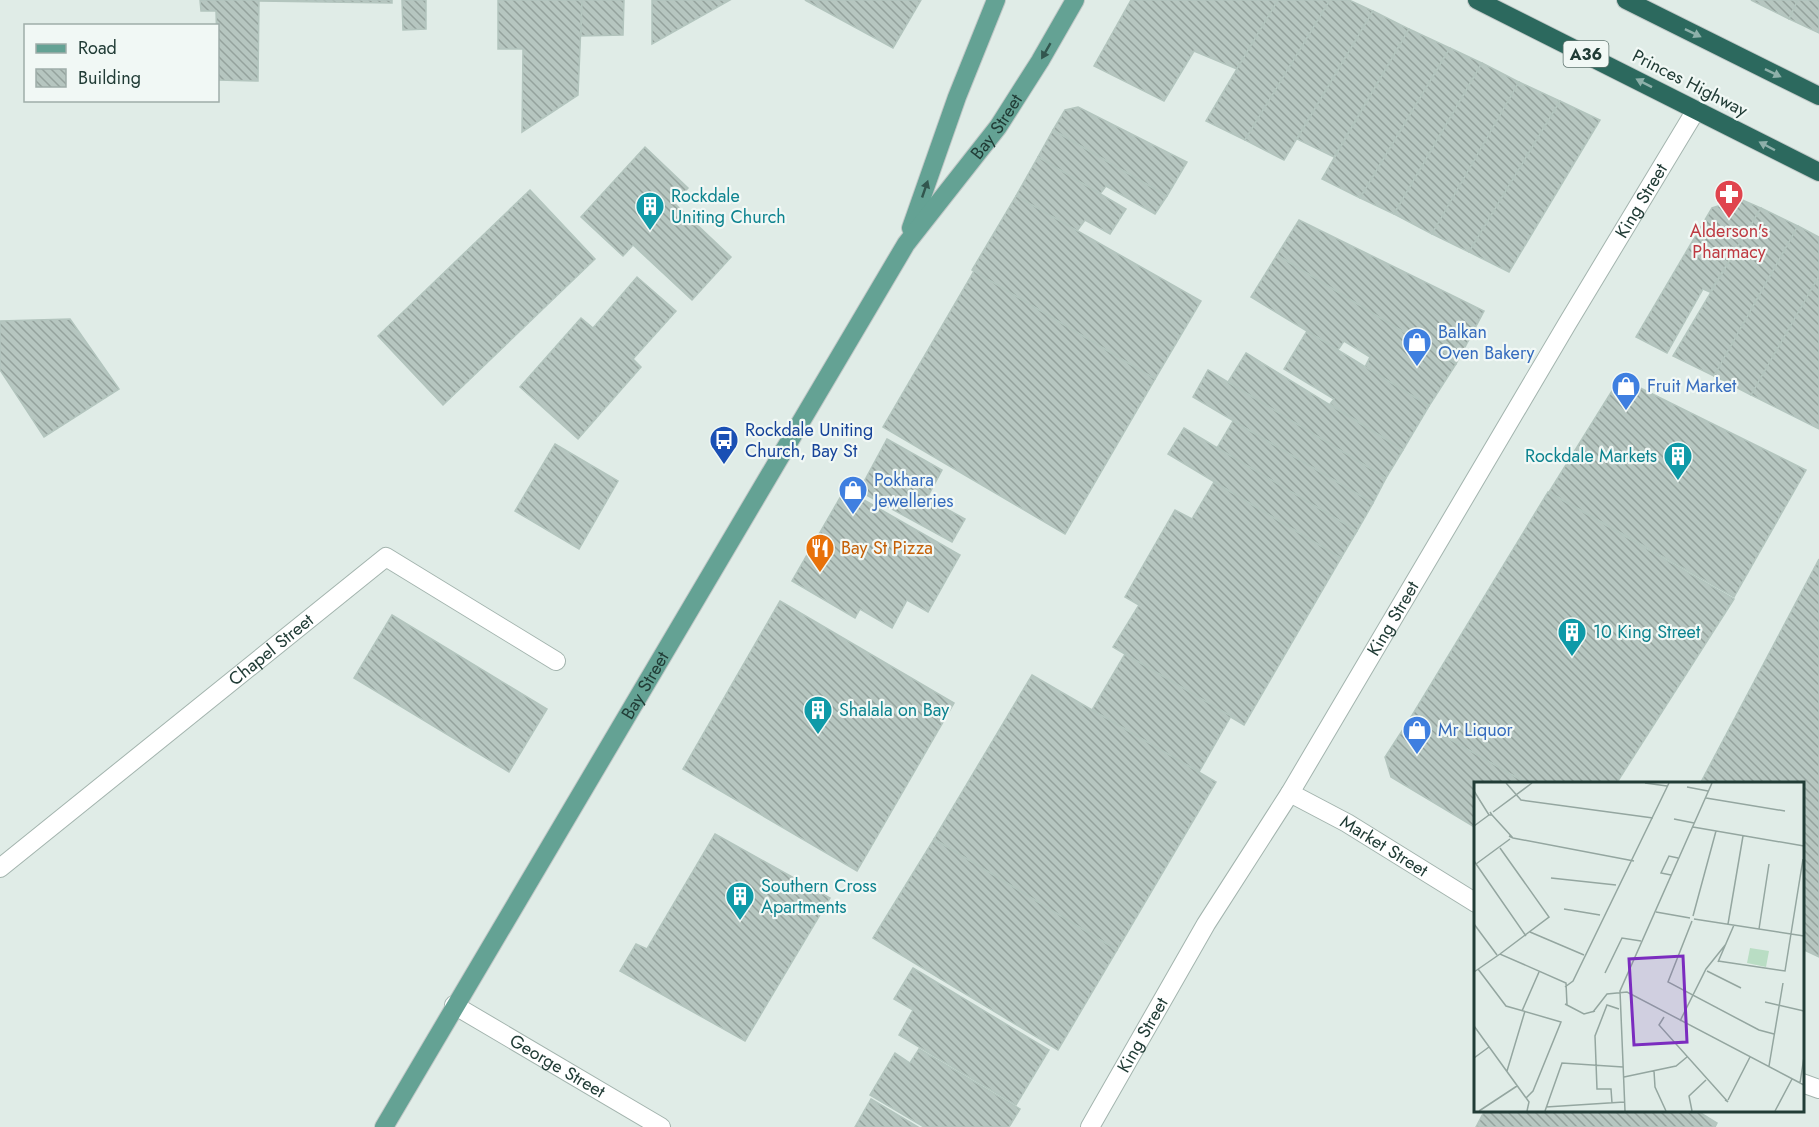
<svg xmlns="http://www.w3.org/2000/svg" width="1819" height="1127" viewBox="0 0 1819 1127" font-family="Jost,sans-serif">
  <style>
    .building { fill: url(#building-back-hatch); stroke: #b3c5be; stroke-width: 1.5 }
    .lines { fill: none; stroke-linecap: round; stroke-linejoin: round }
    .minor-casing { stroke: #a3b4ae; stroke-width: 20 }
    .major-casing { stroke: #c1c8c7; stroke-width: 20 }
    .highway-casing { stroke: #c1c8c7; stroke-width: 20 }
    .minor { stroke: #fff; stroke-width: 18 }
    .major { stroke: #64a294; stroke-width: 18 }
    .highway { stroke: #2c695e; stroke-width: 18 }
    .oneway { fill: #8eb0aa }
    .oneway2 { fill: #32564e }
    .labels { text-anchor: middle; stroke-width: 4.5; stroke-linejoin: round; paint-order: stroke }
    .shield { fill: #f1f8f5; stroke: #5f746f; stroke-width: 1.5 }
    .shield-label { font-size: 16px; font-weight: bold; fill: #213c36 }
    .street-label { font-size: 18px; fill: #213c36; stroke: #f1f8f5 }
    .culture-label { font-size: 18px; fill: #0d838f; stroke: #f1f8f5; text-anchor: start }
    .health-label { font-size: 18px; fill: #be3a42; stroke: #f1f8f5 }
    .shop-label { font-size: 18px; fill: #366cbe; stroke: #f1f8f5; text-anchor: start }
    .transit-label { font-size: 18px; fill: #164399; stroke: #f1f8f5; text-anchor: start }
    .food-label { font-size: 18px; fill: #c56008; stroke: #f1f8f5; text-anchor: start }
    .inset-road { fill: none; stroke: #94a6a0; stroke-width: 1.5 }
    .view { fill: #7b2cbf; fill-opacity: 0.15; stroke: #7b2cbf; stroke-width: 3 }
    .inset-edge { fill: none; stroke: #213c36; stroke-width: 3 }
  </style>
  <defs>
    <pattern id="building-back-hatch" width="6" height="6" patternUnits="userSpaceOnUse" patternTransform="scale(1.5)"><rect width="6" height="6" fill="#b6c6c0"/><path d="M-1 5l2 2M0 0l6 6M5-1l2 2" fill="none" stroke="#94a29d"/></pattern>
  </defs>
  <rect width="100%" height="100%" fill="#e0ece7"/>
  <g class="building">
    <polygon points="200,0 259,0 258,81 218,80 216,11 201,11"/>
    <polygon points="392,0 392,3 259,1 259,0"/>
    <polygon points="402,0 426,0 426,29 403,30"/>
    <polygon points="498,0 582,0 578,95 522,132 523,49 498,49"/>
    <polygon points="582,0 624,0 623,35 581,36"/>
    <polygon points="652,0 730,0 652,44"/>
    <polygon points="805,0 921,0 893,48"/>
    <polygon points="1131,0 1278,0 1237,69 1194,51 1164,101 1094,66"/>
    <polygon points="1278,0 1330,0 1245,140 1206,121"/>
    <polygon points="1330,0 1349,0 1373,11 1284,160 1245,140"/>
    <polygon points="1751,0 1798,0 1789,19"/>
    <polygon points="1798,0 1819,0 1819,33 1789,19"/>
    <polygon points="1373,11 1409,29 1334,157 1297,139"/>
    <polygon points="1409,29 1450,48 1360,198 1322,179"/>
    <polygon points="1450,48 1482,63 1394,214 1360,198"/>
    <polygon points="1482,63 1519,82 1432,234 1394,214"/>
    <polygon points="1519,82 1560,101 1469,252 1432,234"/>
    <polygon points="1560,101 1600,120 1509,272 1469,252"/>
    <polygon points="1078,107 1187,162 1167,196 1053,130 1065,110"/>
    <polygon points="1053,130 1167,196 1155,214 1106,186 1100,194 1038,157"/>
    <polygon points="645,147 688,188 674,203 731,257 692,300 633,245 623,256 581,217"/>
    <polygon points="1038,157 1126,209 1110,234 1085,220 1077,231 1016,196"/>
    <polygon points="530,190 595,259 443,405 378,336"/>
    <polygon points="1016,196 1201,301 1155,379 972,270"/>
    <polygon points="1740,199 1761,208 1710,292 1703,289 1667,353 1636,337 1712,208"/>
    <polygon points="1761,208 1798,226 1714,376 1673,356"/>
    <polygon points="1299,220 1484,311 1456,364 1277,255"/>
    <polygon points="1798,226 1819,237 1819,276 1751,395 1714,376"/>
    <polygon points="1277,255 1456,364 1429,406 1365,367 1370,357 1344,341 1338,350 1251,297"/>
    <polygon points="974,271 1155,379 1065,534 883,427"/>
    <polygon points="1819,276 1819,429 1751,395"/>
    <polygon points="637,277 676,311 633,359 641,367 578,439 520,387 581,318 593,328"/>
    <polygon points="70,319 119,389 44,437 0,370 0,321"/>
    <polygon points="1307,331 1429,406 1403,450 1330,404 1334,399 1284,369"/>
    <polygon points="1246,353 1403,450 1386,478 1228,382"/>
    <polygon points="1208,370 1386,478 1373,503 1193,397"/>
    <polygon points="1620,378 1806,470 1734,597 1549,492"/>
    <polygon points="1233,421 1373,503 1357,531 1217,448"/>
    <polygon points="1184,428 1357,531 1341,558 1168,454"/>
    <polygon points="887,439 942,470 927,498 965,519 952,542 859,491"/>
    <polygon points="555,444 618,481 579,549 515,511"/>
    <polygon points="1214,482 1341,558 1244,725 1113,647 1139,605 1125,597 1175,510 1192,519"/>
    <polygon points="845,489 960,555 928,612 907,600 892,628 860,609 855,618 792,581"/>
    <polygon points="1548,492 1734,599 1616,784 1528,784 1411,717"/>
    <polygon points="1819,559 1819,957 1802,949 1802,784 1700,784"/>
    <polygon points="780,601 954,703 857,871 683,769"/>
    <polygon points="392,615 547,709 509,772 354,678"/>
    <polygon points="1125,654 1231,716 1199,772 1092,710"/>
    <polygon points="1032,675 1216,782 1117,950 934,839"/>
    <polygon points="1411,717 1528,784 1476,784 1476,828 1391,777 1385,757"/>
    <polygon points="715,834 830,898 745,1041 620,971 636,944 647,949"/>
    <polygon points="934,839 1117,950 1058,1050 873,938"/>
    <polygon points="913,968 1049,1050 1016,1105 899,1035 913,1010 894,999"/>
    <polygon points="919,1049 1020,1109 1009,1127 924,1127 870,1095 895,1053 910,1063"/>
    <polygon points="871,1099 918,1127 855,1127"/>
    <polygon points="1485,1110 1696,1110 1717,1123 1715,1127 1476,1127"/>
  </g>
  <g class="lines">
    <g class="minor-casing">
      <g id="minor">
        <path id="s1" d="M1290 793 1347 823 1476 903"/>
        <path id="s2" d="M0 868 386 557 556 661"/>
        <path id="s3" d="M454 1005 661 1127"/>
        <polyline points="1802,1083 1819,1089"/>
        <path id="s4" d="M1090 1127 1206 924 1290 793 1567 324 1696 110"/>
      </g>
    </g>
    <g class="major-casing">
      <g id="major">
        <polyline points="911,228 957,97 996,0"/>
        <path id="s5" d="M384 1127 906 244 998 127 1040 61 1075 0"/>
      </g>
    </g>
    <g class="highway-casing">
      <g id="highway">
        <polyline points="1477,0 1819,172"/>
        <polyline points="1626,0 1819,96"/>
      </g>
    </g>
    <use href="#minor" class="minor"/>
    <use href="#major" class="major"/>
    <use href="#highway" class="highway"/>
  </g>
  <defs><path id="oneway-solid" d="M-6-.8H1V-3.2L6.5 0L1 3.2V.8H-6Z" transform="scale(1.5)"/></defs>
  <g class="oneway">
    <use href="#oneway-solid" transform="translate(1693 33) rotate(26)"/>
    <use href="#oneway-solid" transform="translate(1773 73) rotate(26)"/>
    <use href="#oneway-solid" transform="translate(1644 83) rotate(-153)"/>
    <use href="#oneway-solid" transform="translate(1767 146) rotate(-152)"/>
  </g>
  <g class="oneway2">
    <use href="#oneway-solid" transform="translate(1046 51) rotate(120)"/>
    <use href="#oneway-solid" transform="translate(925 189) rotate(-71)"/>
  </g>
  <defs>
    <g id="pharmacy-pin" transform="scale(1.5)"><path d="M0 17L-7.5 6A9.5 9.5 0 1 1 7.5 6Z" fill="#e0444e" stroke="#f1f8f5"/><path d="M-2-6h4v4h4v4h-4v4h-4v-4h-4v-4h4Z" fill="#fff"/></g>
    <g id="building-pin" transform="scale(1.5)"><path d="M0 17L-7.5 6A9.5 9.5 0 1 1 7.5 6Z" fill="#0f9aa8" stroke="#f1f8f5"/><path d="M-4-6H4V6H1V3H-1V6H-4ZM-2.5-4.3h1.7v1.8h-1.7ZM.8-4.3h1.7v1.8H.8ZM-2.5-1h1.7V.8h-1.7ZM.8-1h1.7V.8H.8Z" fill="#fff"/></g>
    <g id="shop-pin" transform="scale(1.5)"><path d="M0 17L-7.5 6A9.5 9.5 0 1 1 7.5 6Z" fill="#3f7fe0" stroke="#f1f8f5"/><path d="M-5-2.5h2.3a2.7 3.5 0 0 1 5.4 0H5L5.5 6h-11ZM-1.5-2.5h3a1.5 2.3 0 0 0-3 0Z" fill="#fff"/></g>
    <g id="bus-pin" transform="scale(1.5)"><path d="M0 17L-7.5 6A9.5 9.5 0 1 1 7.5 6Z" fill="#1a4fb4" stroke="#f1f8f5"/><path d="M-5-6H5V4H4V6H2V4H-2V6H-4V4H-5ZM-3.5-4V0h7V-4ZM-3.5 1.2v1.5H-2V1.2ZM2 1.2v1.5H3.5V1.2Z" fill="#fff"/></g>
    <g id="restaurant-pin" transform="scale(1.5)"><path d="M0 17L-7.5 6A9.5 9.5 0 1 1 7.5 6Z" fill="#e8710a" stroke="#f1f8f5"/><path d="M-5-6h1v4h1v-4h1v4h1v-4h1v5L-1.5 .5V6h-2V.5L-5-1ZM5-6V6H3V1.5H1.5Q1.5-4 5-6Z" fill="#fff"/></g>
  </defs>
  <g fill-rule="evenodd">
    <use href="#pharmacy-pin" x="1729" y="194"/>
    <use href="#building-pin" x="650" y="206"/>
    <use href="#shop-pin" x="1417" y="342"/>
    <use href="#shop-pin" x="1626" y="386"/>
    <use href="#bus-pin" x="724" y="440"/>
    <use href="#building-pin" x="1678" y="456"/>
    <use href="#shop-pin" x="853" y="490"/>
    <use href="#restaurant-pin" x="820" y="548"/>
    <use href="#building-pin" x="1572" y="632"/>
    <use href="#building-pin" x="818" y="710"/>
    <use href="#shop-pin" x="1417" y="730"/>
    <use href="#building-pin" x="740" y="896"/>
  </g>
  <g class="labels">
    <rect class="shield" x="1563.5" y="41" width="45" height="26" rx="4.5"/>
    <g class="shield-label">
      <text x="1586" y="60">A36</text>
    </g>
    <g class="street-label">
      <text transform="translate(1690 83) rotate(27)" y="6">Princes Highway</text>
      <text dy="6" stroke="none"><textPath href="#s5" startOffset="1174">Bay Street</textPath></text>
      <text dy="6" stroke="none"><textPath href="#s4" startOffset="1078">King Street</textPath></text>
      <text dy="6" stroke="none"><textPath href="#s4" startOffset="592">King Street</textPath></text>
      <text dy="6" stroke="none"><textPath href="#s2" startOffset="348">Chapel Street</textPath></text>
      <text dy="6" stroke="none"><textPath href="#s5" startOffset="513">Bay Street</textPath></text>
      <text dy="6" stroke="none"><textPath href="#s1" startOffset="108">Market Street</textPath></text>
      <text dy="6" stroke="none"><textPath href="#s4" startOffset="106">King Street</textPath></text>
      <text dy="6" stroke="none"><textPath href="#s3" startOffset="120">George Street</textPath></text>
    </g>
    <g class="culture-label">
      <text x="671" y="202">Rockdale<tspan x="671" dy="21">Uniting Church</tspan></text>
      <text x="1657" y="462" text-anchor="end">Rockdale Markets</text>
      <text x="1593" y="638">10 King Street</text>
      <text x="839" y="716">Shalala on Bay</text>
      <text x="761" y="892">Southern Cross<tspan x="761" dy="21">Apartments</tspan></text>
    </g>
    <g class="health-label">
      <text x="1729" y="237">Alderson's<tspan x="1729" dy="21">Pharmacy</tspan></text>
    </g>
    <g class="shop-label">
      <text x="1438" y="338">Balkan<tspan x="1438" dy="21">Oven Bakery</tspan></text>
      <text x="1647" y="392">Fruit Market</text>
      <text x="874" y="486">Pokhara<tspan x="874" dy="21">Jewelleries</tspan></text>
      <text x="1438" y="736">Mr Liquor</text>
    </g>
    <g class="transit-label">
      <text x="745" y="436">Rockdale Uniting<tspan x="745" dy="21">Church, Bay St</tspan></text>
    </g>
    <g class="food-label">
      <text x="841" y="554">Bay St Pizza</text>
    </g>
  </g>
  <g transform="translate(1474 782)">
    <rect width="330" height="330" fill="#e0ece7"/>
    <path d="M276 166 295 169 292 185 273 181Z" fill="#b9ddc4"/>
    <path class="inset-road" d="M32 1 47 18 179 36M171 1 193 4M213 5 234 9M0 9 15 33H18L16 30M232 16 311 29M19 30 58 1M18 33 39 56 35 54M200 37 220 41M0 44 15 33M219 45 330 64M39 56 160 79M0 79 52 154M2 82 36 57M197 93 187 91 195 74 204 76M77 96 142 103M90 127 126 133M182 130 216 136M219 134 242 49M220 137 330 154M218 139 194 200 285 248 300 252M0 142 23 173M254 142 269 54M285 147 295 82M56 150 110 173M26 172 75 135 26 66M244 179 311 189 329 77M244 180 260 143M4 187 32 224 87 240 59 309 52 316M233 189 267 206M0 190 26 172 92 201 93 223M131 191 148 156 167 159M91 205 99 199 195 1M291 220 330 229M91 222 110 232 121 229M48 229 65 190M119 230 133 212 153 210 330 303M190 235 185 243 254 320 251 318M206 239 232 187 252 162M0 244 55 320 53 329M0 276 15 265M295 284 309 201M33 289 51 229M180 289 181 305 192 329M150 295 202 284 213 275M326 301 330 275M254 318 276 275M138 321 137 307H123L121 254 133 223 145 227M72 325 150 320M5 329 43 304M71 329 88 281 149 285M151 329 146 209 238 1M218 329 215 314 232 298M301 329 318 297"/>
    <path class="view" d="M209 174 213 260 160 263 155 177Z"/>
    <rect width="330" height="330" class="inset-edge"/>
  </g>
  <rect x="24" y="24" width="195" height="78" fill="#f1f8f5" stroke="#9eada9" stroke-width="1.5"/>
  <rect x="36" y="44" width="30" height="9" fill="#64a294" stroke="#9eada9" stroke-width="1.5"/>
  <text x="78" y="54" font-size="18" fill="#213c36">Road</text>
  <rect x="36" y="69" width="30" height="18" fill="url(#building-back-hatch)" stroke="#9eada9" stroke-width="1.5"/>
  <text x="78" y="84" font-size="18" fill="#213c36">Building</text>
</svg>
